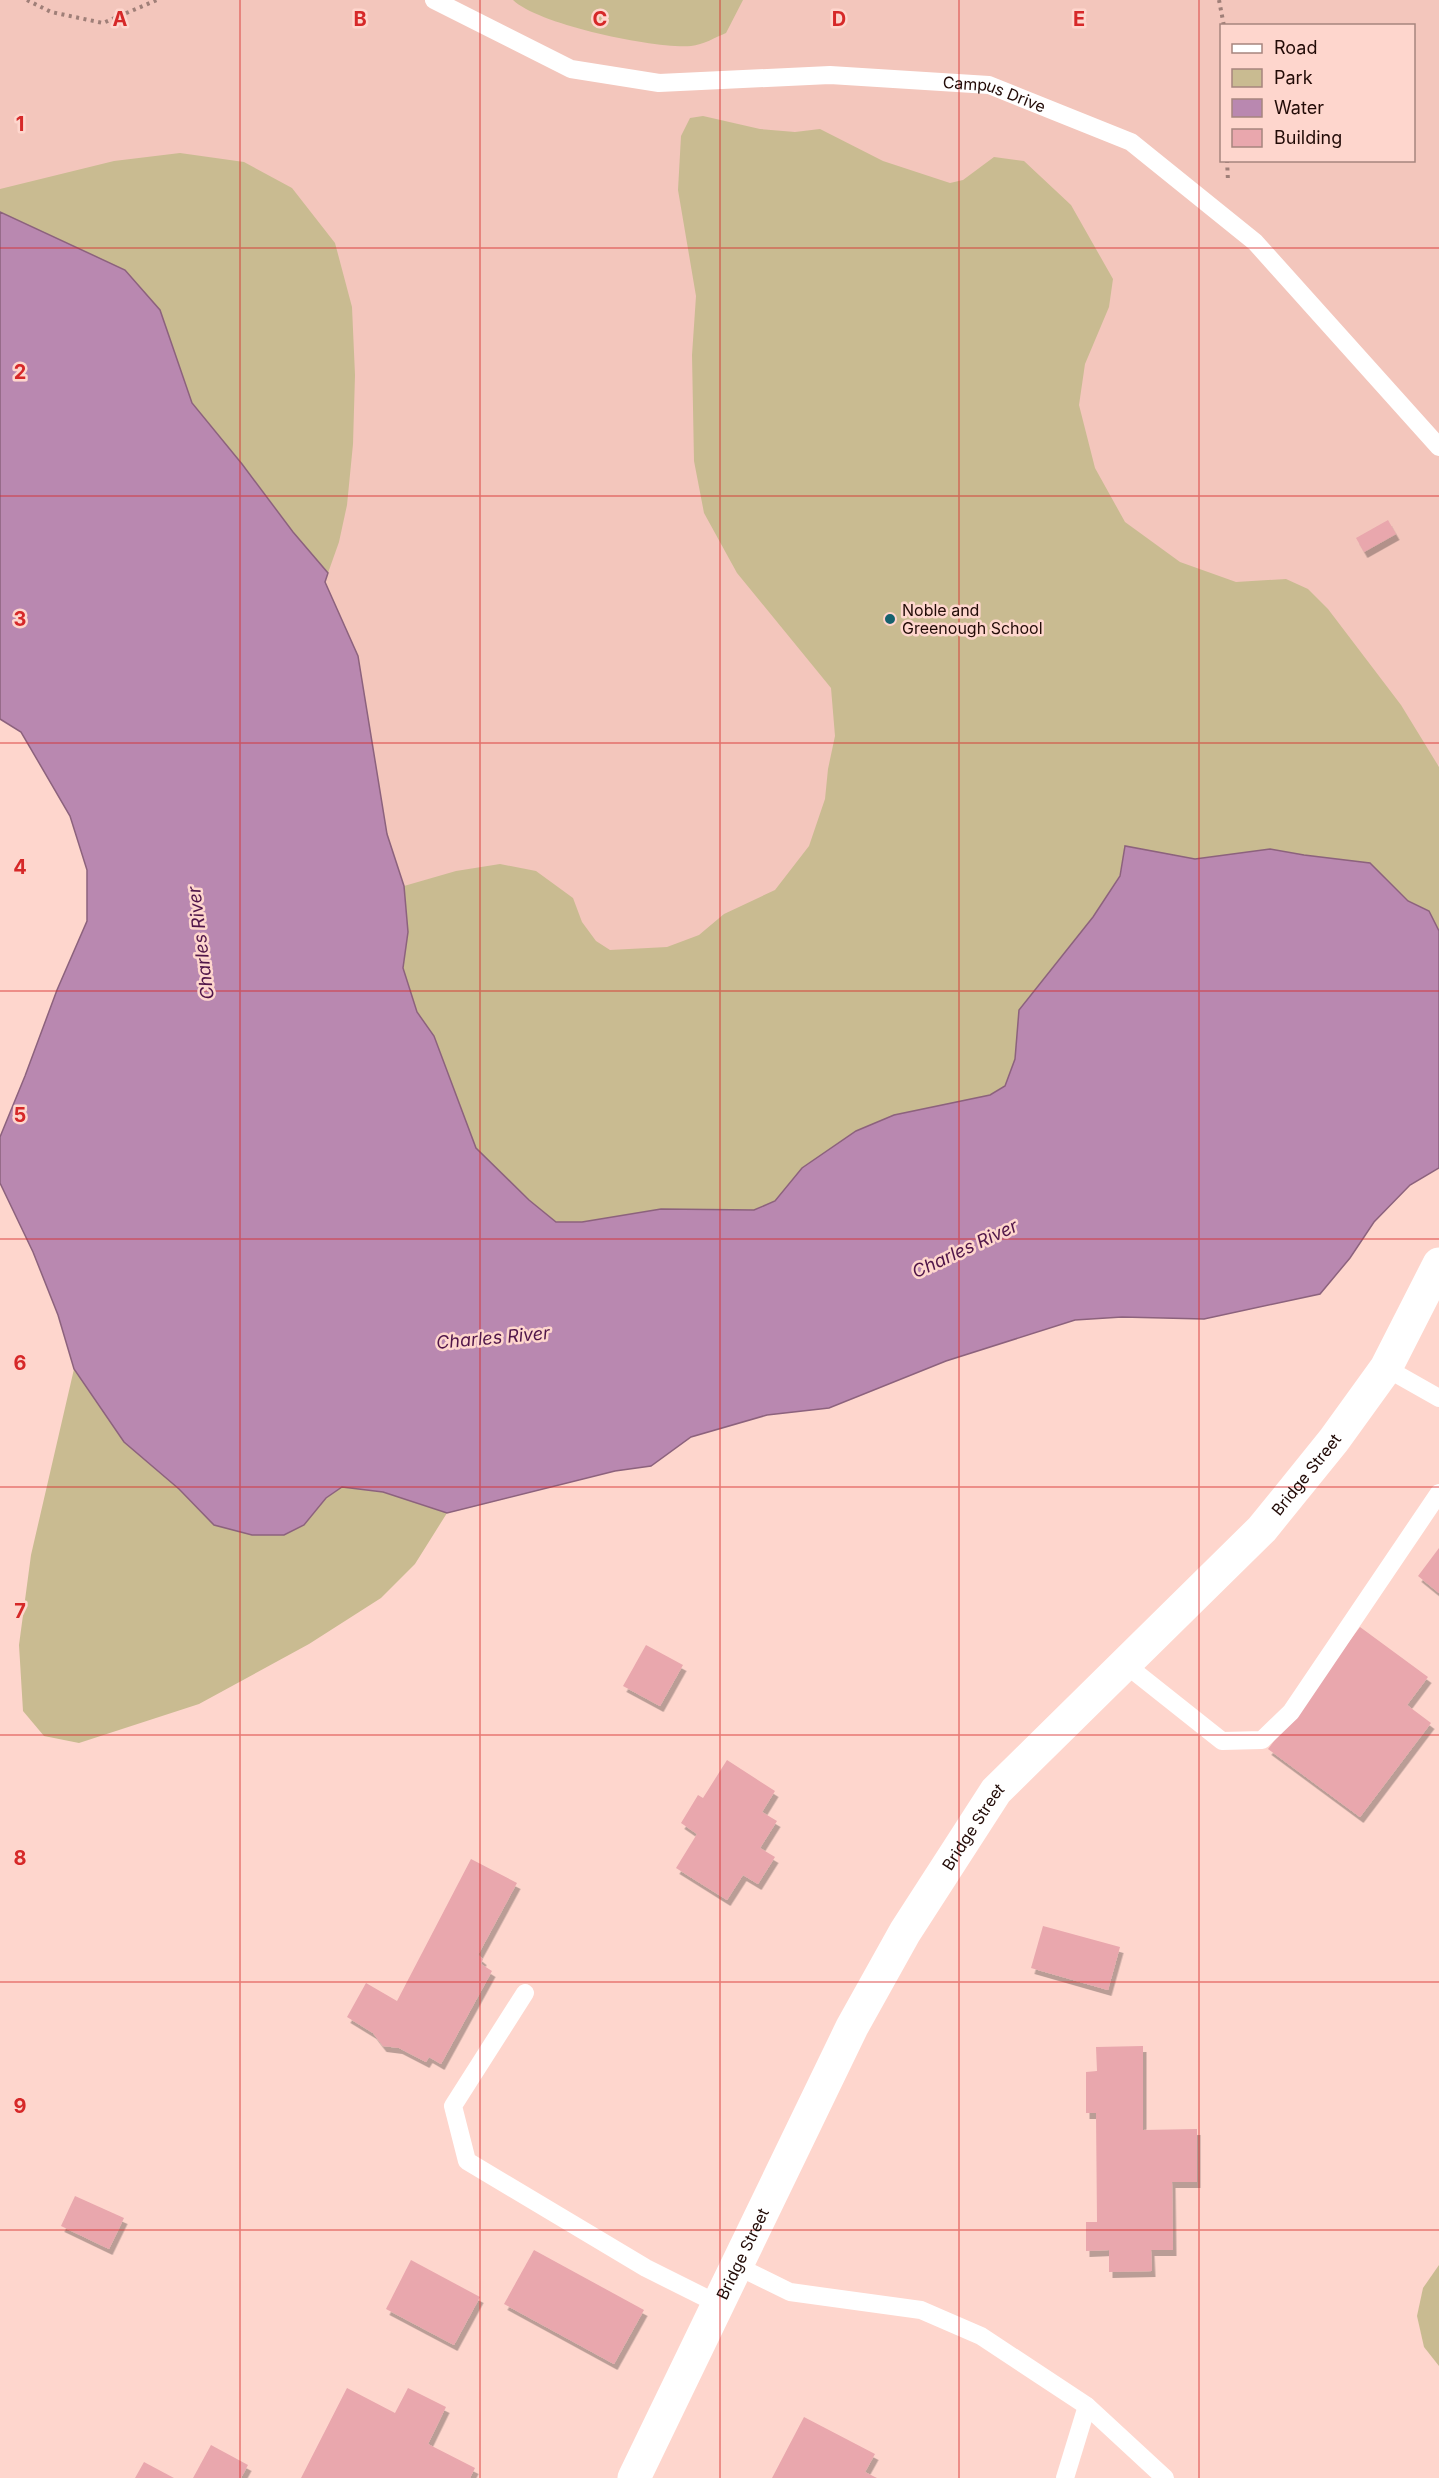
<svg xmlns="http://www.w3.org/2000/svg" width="1439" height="2478" viewBox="0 0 1439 2478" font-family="Inter,sans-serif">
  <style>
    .built { fill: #f3c6bc; fill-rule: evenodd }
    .green { fill: #c9bb91 }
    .water { fill: #b988b0; stroke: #8c627d; stroke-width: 1.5 }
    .building { fill: #e9a7ad; filter: url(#shadow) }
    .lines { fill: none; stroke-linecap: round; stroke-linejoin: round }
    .path { stroke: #9f7f78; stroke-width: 4; stroke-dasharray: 3 4.5; stroke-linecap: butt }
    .service { stroke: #fff; stroke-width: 18 }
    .primary { stroke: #fff; stroke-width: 33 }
    .grid { fill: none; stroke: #d62828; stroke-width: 1.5; stroke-opacity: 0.55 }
    .poi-dot { fill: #16616e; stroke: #fed6cd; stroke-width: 2 }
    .labels { text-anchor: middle; stroke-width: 5; stroke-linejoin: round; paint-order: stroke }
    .street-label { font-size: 16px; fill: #220b07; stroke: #fed6cd }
    .poi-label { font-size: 16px; fill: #220b07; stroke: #fed6cd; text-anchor: start }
    .water-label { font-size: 18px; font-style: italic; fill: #501549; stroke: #fed6cd }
    .grid-label { font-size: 20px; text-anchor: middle; font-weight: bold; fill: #d62828; stroke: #fed6cd; stroke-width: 5; stroke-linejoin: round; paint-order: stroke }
  </style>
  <defs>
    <filter id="shadow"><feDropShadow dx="3.5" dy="6" stdDeviation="0" flood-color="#0004"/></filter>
  </defs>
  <rect width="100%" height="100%" fill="#fed6cd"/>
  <path class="built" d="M0 0H1439V763L1408 901 1093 917 1019 1010 476 1148 387 834 358 656 325 582 125 270 0 212ZM1222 26H1414V160H1222Z"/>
  <g class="green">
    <path d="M513 0H743L726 33C716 37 703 45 691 46 655 49 539 25 513 0Z"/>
    <polygon points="703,116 760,129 795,132 820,129 883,161 950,183 963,180 994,157 1024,161 1071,205 1113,279 1109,307 1085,364 1079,405 1095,468 1125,522 1180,562 1236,582 1286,579 1308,589 1328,609 1401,705 1439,767 1439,931 1429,911 1408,901 1370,863 1304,855 1270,849 1195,859 1125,846 1120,875 1093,917 1019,1010 1015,1059 1005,1086 990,1095 802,1168 775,1201 754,1210 661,1209 582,1222 556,1222 529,1200 476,1148 434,1036 417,1012 403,968 408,932 404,886 456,871 500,864 536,871 573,898 582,922 596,941 610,950 667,947 699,935 724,914 775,890 809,846 825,799 828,769 835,736 831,688 737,573 704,513 694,461 692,355 696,296 678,190 681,136 690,118"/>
    <polygon points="180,153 244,162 292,188 335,243 352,307 355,375 353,444 347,505 339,542 328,573 293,532 242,464 192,403 160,310 125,270 0,212 0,189 114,161"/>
    <polygon points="74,1369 124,1442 179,1489 214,1525 304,1525 326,1498 341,1487 383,1492 447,1513 415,1564 381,1598 309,1644 199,1704 79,1743 44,1736 23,1711 19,1645 31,1555"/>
    <polygon points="1439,2265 1439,2366 1424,2347 1417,2316 1423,2288"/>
  </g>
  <polygon class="water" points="0,212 125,270 160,310 192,403 242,464 293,532 328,573 325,582 358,656 387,834 404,886 408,932 403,968 417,1012 434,1036 476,1148 529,1200 556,1222 582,1222 661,1209 754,1210 775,1201 802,1168 856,1131 894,1115 990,1095 1005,1086 1015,1059 1019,1010 1093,917 1120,876 1125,846 1195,859 1270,849 1304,855 1370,863 1408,901 1429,911 1439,931 1439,1168 1410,1185 1374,1222 1350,1258 1320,1294 1204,1319 1122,1317 1075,1320 946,1361 829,1408 767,1415 691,1437 651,1466 615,1471 447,1513 383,1492 342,1487 326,1498 304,1525 284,1535 252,1535 214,1525 179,1489 124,1442 74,1369 58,1315 33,1252 0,1183 0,1137 25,1076 57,990 87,921 87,870 70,816 21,732 0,719"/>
  <g class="building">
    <polygon points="1388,520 1396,534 1364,552 1356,538"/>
    <polygon points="1439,1548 1439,1593 1418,1576"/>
    <polygon points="1360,1627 1428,1677 1407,1705 1431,1723 1360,1817 1268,1749"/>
    <polygon points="646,1645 683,1665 660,1706 623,1686"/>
    <polygon points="727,1760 775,1791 762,1812 777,1821 760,1848 775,1857 758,1884 743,1875 727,1900 676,1868 697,1834 681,1823 698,1795 703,1798"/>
    <polygon points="471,1859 517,1883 478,1955 483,1959 481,1964 492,1971 441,2064 429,2057 426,2062 399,2048 383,2046 373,2033 347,2017 366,1983 397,2001"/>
    <polygon points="1043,1926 1120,1947 1108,1990 1031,1968"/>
    <polygon points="1143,2046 1143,2130 1197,2129 1197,2182 1172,2182 1173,2250 1151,2250 1152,2271 1109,2272 1109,2250 1086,2251 1086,2222 1097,2222 1096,2113 1086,2113 1086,2072 1097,2071 1096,2047"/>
    <polygon points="75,2196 124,2218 109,2249 61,2226"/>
    <polygon points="534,2250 644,2310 614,2364 504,2304"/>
    <polygon points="411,2260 480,2297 454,2345 386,2309"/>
    <polygon points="347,2388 395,2413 408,2388 446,2407 428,2444 475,2468 470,2478 301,2478"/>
    <polygon points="804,2417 875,2454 865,2472 877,2478 772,2478"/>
    <polygon points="211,2445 248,2465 241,2478 193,2478"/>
    <polygon points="144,2462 174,2478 135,2478"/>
  </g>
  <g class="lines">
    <g class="path">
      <polyline points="27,0 51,12 103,23 157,0"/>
      <polyline points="1219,0 1224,26"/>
      <polyline points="1227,160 1228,181"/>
    </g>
    <g class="service">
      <path id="s1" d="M434 0 571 69 659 83 830 75 989 85 1131 142 1255 242 1439 447"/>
      <polyline points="1386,1368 1439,1398"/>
      <polyline points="1125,1664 1222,1741 1262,1740 1291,1712 1439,1493"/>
      <polyline points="525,1993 453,2106 467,2161 646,2268 718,2304"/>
      <polyline points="737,2266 790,2292 921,2310 981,2336 1087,2406 1165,2478"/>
      <polyline points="1065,2478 1087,2406"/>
    </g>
    <path class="primary" id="s2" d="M634 2478 852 2027 905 1932 996 1791 1262 1529 1334 1440 1386 1368 1439 1264"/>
  </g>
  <path class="grid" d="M240 0V2478M480 0V2478M720 0V2478M959 0V2478M1199 0V2478M0 248H1439M0 496H1439M0 743H1439M0 991H1439M0 1239H1439M0 1487H1439M0 1735H1439M0 1982H1439M0 2230H1439"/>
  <circle class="poi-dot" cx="890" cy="619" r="6"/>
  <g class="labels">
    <g class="street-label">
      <text dy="6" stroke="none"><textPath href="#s1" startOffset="580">Campus Drive</textPath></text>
      <text dy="6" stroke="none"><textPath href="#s2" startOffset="1221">Bridge Street</textPath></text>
      <text dy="6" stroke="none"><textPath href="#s2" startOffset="735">Bridge Street</textPath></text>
      <text dy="6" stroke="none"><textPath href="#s2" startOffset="249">Bridge Street</textPath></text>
    </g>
    <g class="poi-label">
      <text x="902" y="616">Noble and<tspan x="902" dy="18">Greenough School</tspan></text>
    </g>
    <g class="water-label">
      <text transform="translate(201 943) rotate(-97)" y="6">Charles River</text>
      <text transform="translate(965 1249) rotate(-25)" y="6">Charles River</text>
      <text transform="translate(493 1338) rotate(-5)" y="6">Charles River</text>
    </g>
  </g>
  <g class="grid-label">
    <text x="120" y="26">A</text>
    <text x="360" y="26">B</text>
    <text x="600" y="26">C</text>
    <text x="839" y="26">D</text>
    <text x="1079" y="26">E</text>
    <text x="20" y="131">1</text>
    <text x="20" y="379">2</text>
    <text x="20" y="626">3</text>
    <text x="20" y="874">4</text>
    <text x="20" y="1122">5</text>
    <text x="20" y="1370">6</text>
    <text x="20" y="1618">7</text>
    <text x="20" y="1865">8</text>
    <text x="20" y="2113">9</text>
  </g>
  <rect x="1220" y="24" width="195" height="138" fill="#fed6cd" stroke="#a6857e" stroke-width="1.5"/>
  <rect x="1232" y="44" width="30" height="9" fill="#ffffff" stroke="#a6857e" stroke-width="1.5"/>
  <text x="1274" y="54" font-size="18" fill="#220b07">Road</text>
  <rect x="1232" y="69" width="30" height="18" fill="#c9bb91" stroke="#a6857e" stroke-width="1.5"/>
  <text x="1274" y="84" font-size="18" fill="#220b07">Park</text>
  <rect x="1232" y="99" width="30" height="18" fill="#b988b0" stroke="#a6857e" stroke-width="1.5"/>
  <text x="1274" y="114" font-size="18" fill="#220b07">Water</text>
  <rect x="1232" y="129" width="30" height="18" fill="#e9a7ad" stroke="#a6857e" stroke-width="1.5"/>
  <text x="1274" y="144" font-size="18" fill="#220b07">Building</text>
</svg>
